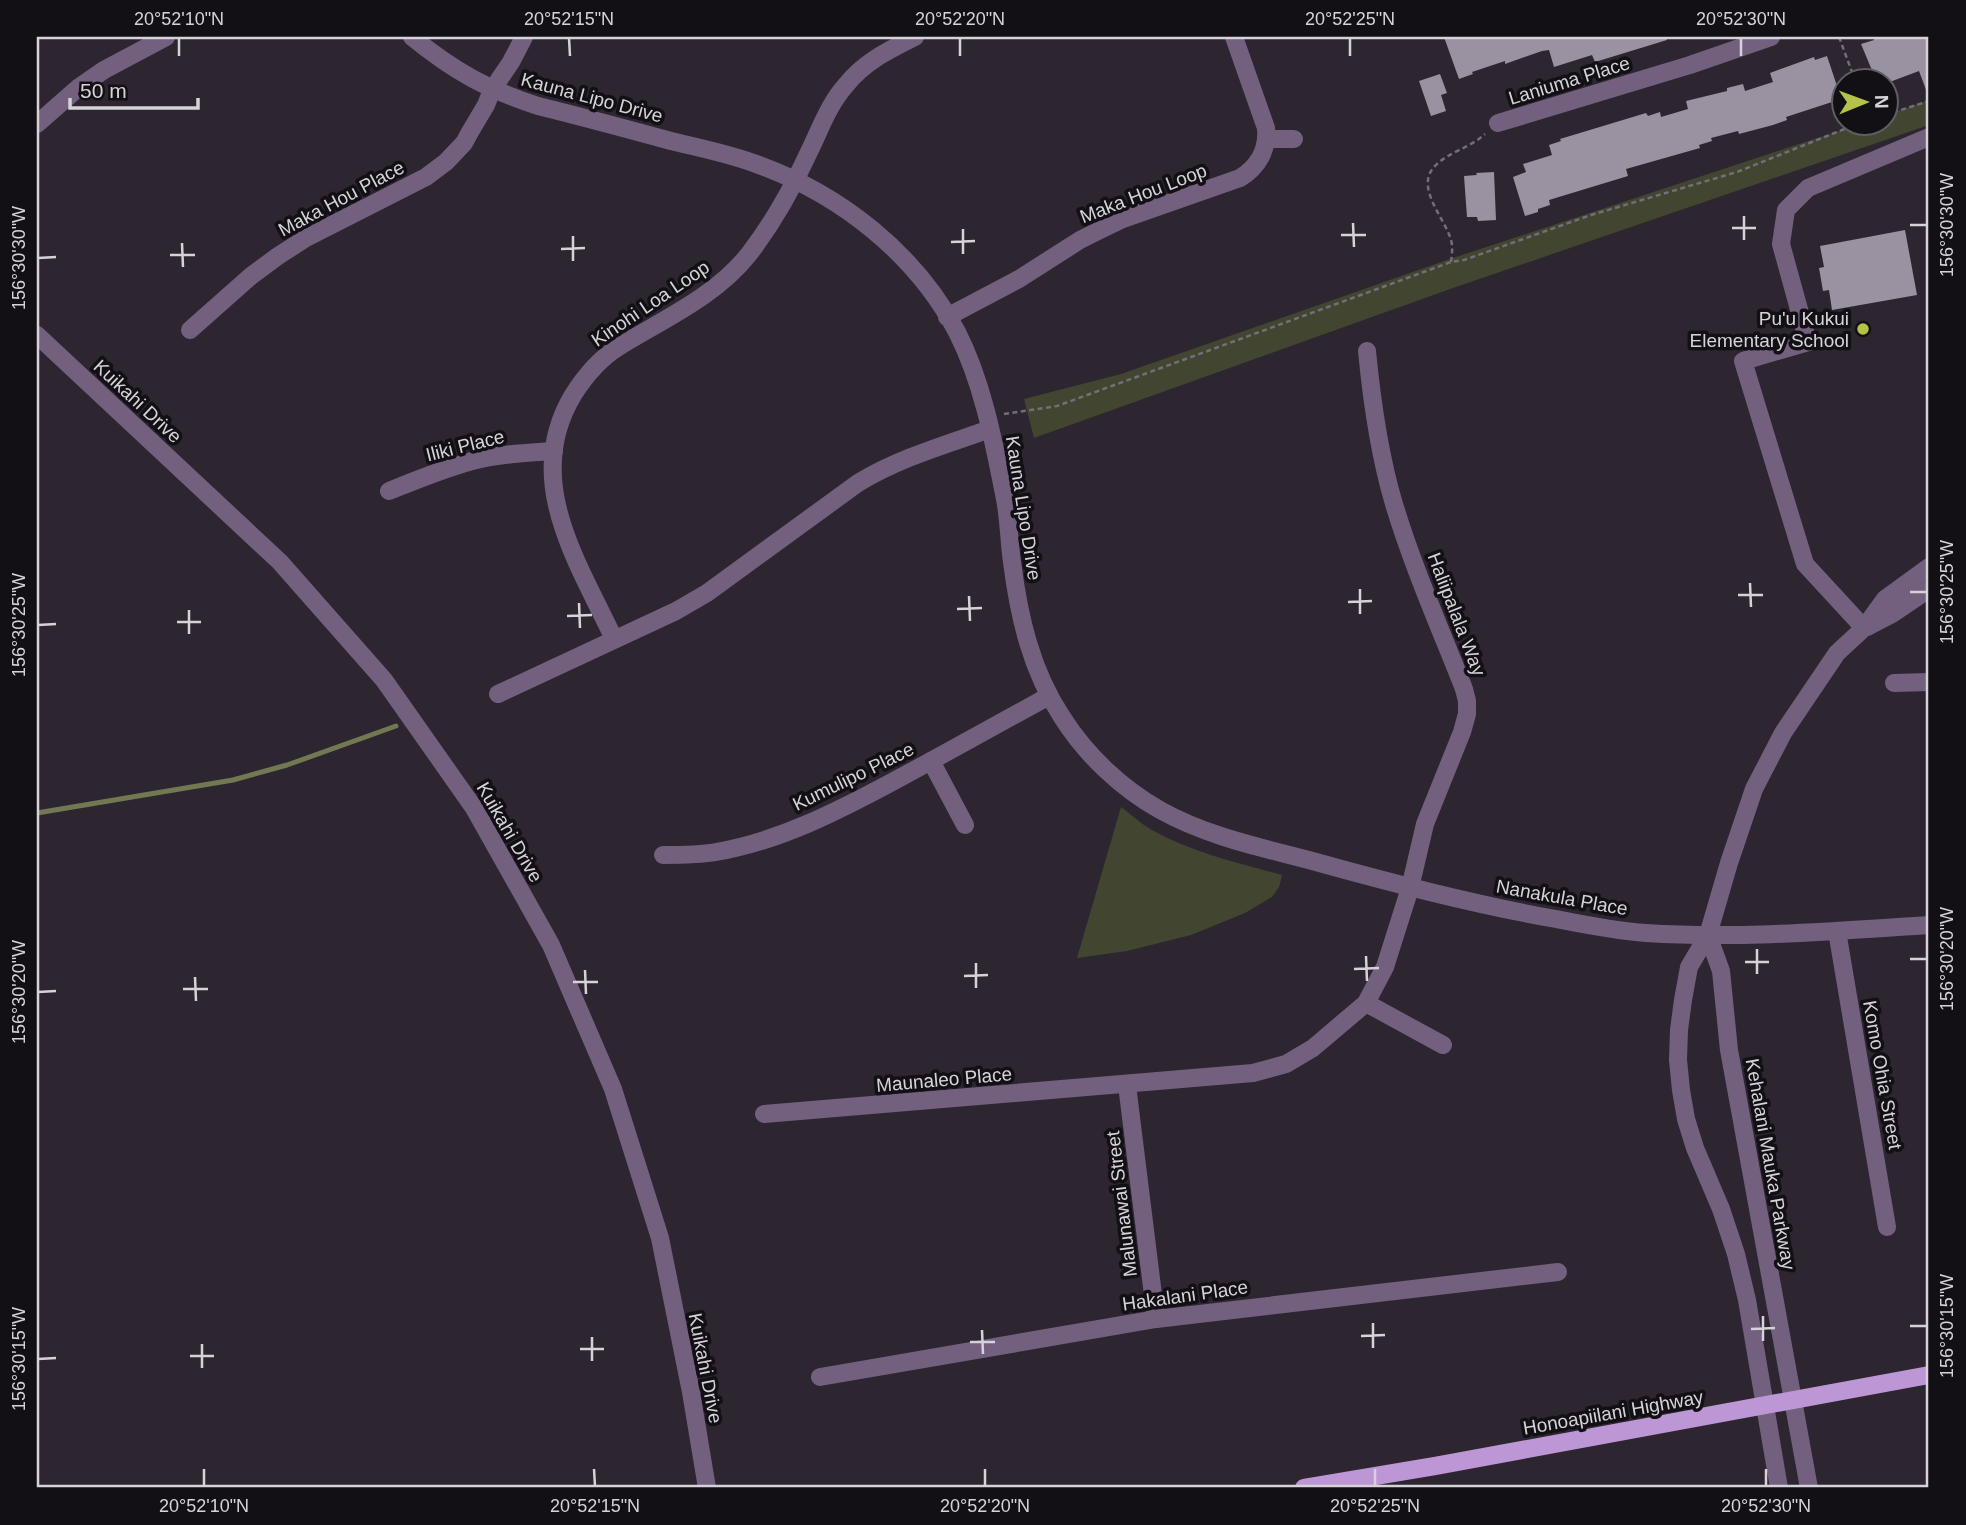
<svg xmlns="http://www.w3.org/2000/svg" width="1966" height="1525" viewBox="0 0 1966 1525" font-family="Helvetica,sans-serif">
  <style>
    .green { fill: #424630 }
    .lines { fill: none; stroke-linecap: round; stroke-linejoin: round }
    .stream { stroke: #727852; stroke-width: 5 }
    .building { fill: #9a92a0 }
    .path { stroke: #736e77; stroke-width: 2.5; stroke-dasharray: 5 3.5; stroke-linecap: butt }
    .minor { stroke: #73607f; stroke-width: 18 }
    .major { stroke: #bd96d5; stroke-width: 18 }
    .ticks { fill: none; stroke: #d6d2d9; stroke-width: 2.5 }
    .poi-dot { fill: #b4c24a; stroke: #131015; stroke-width: 2.5 }
    .labels { text-anchor: middle; stroke-width: 7; stroke-linejoin: round; paint-order: stroke }
    .street-label { font-size: 19px; fill: #d6d2d9; stroke: #131015 }
    .poi-label { font-size: 19px; fill: #d6d2d9; stroke: #131015; text-anchor: end }
    .neatline { fill: none; stroke: #d6d2d9; stroke-width: 2.5 }
    .ticks-label { font-size: 18px; text-anchor: middle; fill: #d6d2d9 }
  </style>
  <rect width="100%" height="100%" fill="#2d2631"/>
  <g class="green">
    <polygon points="1929,100 1929,125 1453,288 1034,438 1024,399 1121,374 1447,260 1863,123 1885,122 1886,115"/>
    <path d="M1121 807C1132 815 1141 824 1152 830 1193 853 1238 863 1282 875L1279 887 1272 897 1245 913 1191 935 1127 951 1077 958Z"/>
  </g>
  <g class="lines">
    <polyline class="stream" points="37,813 233,780 287,765 396,726"/>
  </g>
  <g class="building">
    <polygon points="1444,37 1666,37 1667,40 1595,62 1592,55 1554,67 1549,50 1542,51 1505,64 1505,61 1472,72 1473,74 1459,79"/>
    <polygon points="1873,37 1929,37 1929,95 1928,95 1919,71 1887,83 1886,80 1876,80 1861,44 1874,40"/>
    <polygon points="1827,56 1840,95 1831,99 1832,102 1786,117 1787,120 1773,125 1739,134 1738,131 1711,138 1712,141 1699,145 1700,148 1626,169 1628,176 1549,200 1550,205 1538,209 1538,212 1525,216 1513,177 1526,172 1523,164 1552,155 1549,145 1561,141 1560,139 1646,113 1648,116 1660,112 1661,117 1688,109 1686,101 1727,91 1727,88 1743,84 1745,91 1773,82 1770,73 1814,57 1815,60"/>
    <polygon points="1440,74 1447,93 1441,95 1446,111 1431,116 1419,81"/>
    <polygon points="1494,172 1496,220 1478,221 1477,217 1467,217 1464,176 1477,175 1476,173"/>
    <polygon points="1905,230 1917,295 1832,310 1829,290 1823,291 1819,268 1824,267 1820,246"/>
  </g>
  <g class="lines">
    <g class="path">
      <polyline points="1839,37 1855,80"/>
      <polyline points="1885,115 1929,101"/>
      <path d="M1451 262C1452 254 1453 247 1451 240 1445 218 1414 187 1435 166 1448 152 1470 148 1485 134"/>
      <polyline points="1004,414 1057,406 1451,262 1464,260 1591,215 1737,172 1862,122"/>
    </g>
    <g class="minor">
      <path d="M412 37C454 71 486 89 538 106 583 117 627 129 671 141 700 148 731 154 759 165 841 195 916 254 957 332 983 383 994 443 1005 499 1009 520 1009 541 1012 562 1019 617 1031 670 1062 717 1086 755 1121 788 1160 810 1208 837 1264 848 1316 862 1395 884 1475 905 1556 919 1586 925 1616 931 1646 933 1740 939 1835 931 1929 925"/>
      <polyline points="1498,123 1690,65 1771,37"/>
      <polyline points="37,124 78,88 104,70 166,37"/>
      <polyline points="1266,139 1294,139"/>
      <path d="M947 317 1019 279 1080 240 1100 230 1123 219 1240 178C1258 167 1268 150 1266 128L1234 37"/>
      <polyline points="190,330 251,276 278,256 306,238 426,177 446,162 464,143 470,132 486,105 492,90 511,62 524,37"/>
      <polyline points="37,335 280,562 384,680 474,808 551,945 613,1089 660,1238 691,1392 707,1488"/>
      <path d="M389 491C416 480 443 469 472 461 498 454 526 453 554 451"/>
      <polyline points="1867,627 1892,614 1929,589"/>
      <polyline points="1864,628 1805,564 1743,361 1808,342 1781,244 1786,210 1808,188 1929,137"/>
      <path d="M614 639C578 562 522 480 573 395 585 376 600 358 620 346 664 319 716 296 749 254 772 224 792 189 808 154 820 130 828 105 846 85 864 62 889 50 915 37"/>
      <polyline points="1894,683 1929,682"/>
      <path d="M498 694 676 611 707 593 858 483C899 458 945 445 990 429"/>
      <polyline points="931,761 965,825"/>
      <path d="M663 855C680 855 699 855 716 852 780 841 838 811 894 781 946 753 998 724 1049 696"/>
      <polyline points="1837,931 1887,1227"/>
      <polyline points="1708,935 1721,971 1729,1050 1809,1488"/>
      <polyline points="1366,1003 1443,1045"/>
      <polyline points="1127,1085 1156,1319"/>
      <path d="M764 1114 1253 1073 1286 1064 1313 1048 1366 1003 1385 967 1410 888 1425 824 1462 732 1467 714V701L1464 689C1440 628 1413 567 1394 504 1379 454 1372 403 1367 351"/>
      <polyline points="820,1377 1156,1319 1558,1272"/>
      <polyline points="1779,1488 1747,1300 1736,1254 1721,1209 1695,1148 1686,1119 1681,1090 1678,1060 1679,1030 1683,1000 1689,967 1708,935 1729,863 1754,789 1783,733 1837,653 1864,628 1885,599 1929,567"/>
    </g>
    <polyline class="major" points="1304,1488 1435,1466 1929,1375"/>
  </g>
  <path class="ticks" d="M179 38V56M569 38 570 56M960 38V56M1350 38V56M1741 38V56M1744 216V240M1353 223 1354 247M1910 225H1927M1732 228H1756M963 229V254M1341 235H1366M573 236V261M951 242 975 241M182 243 183 267M561 249 585 248M170 255H195M38 258 56 257M1750 583 1751 607M1360 589V614M1910 592H1927M1738 595H1763M969 596 970 621M1348 602 1372 601M579 603 580 628M957 609 982 608M189 610V634M567 616 592 615M177 622H201M38 625 56 624M1757 949V974M1366 956 1367 981M1910 959H1927M1745 962H1769M976 963V988M1354 969 1379 968M585 970 586 994M964 976 988 975M195 977 196 1001M573 982H598M183 989H208M38 992 56 991M1763 1316V1341M1373 1323V1348M1910 1326H1927M1751 1329 1775 1328M982 1330 983 1354M1361 1336 1385 1335M592 1337V1361M970 1342H995M202 1344V1368M580 1349H604M190 1356H214M38 1359 56 1358M204 1469V1486M594 1469 595 1486M985 1469V1486M1375 1469V1486M1766 1469V1486"/>
  <circle class="poi-dot" cx="1863" cy="329" r="7"/>
  <g class="labels">
    <g class="street-label">
      <text transform="translate(1569 80) rotate(-17)" y="7">Laniuma Place</text>
      <text transform="translate(592 97) rotate(15)" y="7">Kauna Lipo Drive</text>
      <text transform="translate(1143 193) rotate(-21)" y="7">Maka Hou Loop</text>
      <text transform="translate(341 198) rotate(-28)" y="7">Maka Hou Place</text>
      <text transform="translate(650 303) rotate(-34)" y="7">Kinohi Loa Loop</text>
      <text transform="translate(138 401) rotate(43)" y="7">Kuikahi Drive</text>
      <text transform="translate(465 445) rotate(-14)" y="7">Iliki Place</text>
      <text transform="translate(1024 508) rotate(81)" y="7">Kauna Lipo Drive</text>
      <text transform="translate(1457 614) rotate(69)" y="7">Haliipalala Way</text>
      <text transform="translate(853 776) rotate(-26)" y="7">Kumulipo Place</text>
      <text transform="translate(510 832) rotate(60)" y="7">Kuikahi Drive</text>
      <text transform="translate(1562 897) rotate(10)" y="7">Nanakula Place</text>
      <text transform="translate(1883 1075) rotate(80)" y="7">Komo Ohia Street</text>
      <text transform="translate(944 1079) rotate(-5)" y="7">Maunaleo Place</text>
      <text transform="translate(1771 1164) rotate(80)" y="7">Kehalani Mauka Parkway</text>
      <text transform="translate(1121 1204) rotate(-97)" y="7">Malunawai Street</text>
      <text transform="translate(1185 1295) rotate(-8)" y="7">Hakalani Place</text>
      <text transform="translate(706 1368) rotate(79)" y="7">Kuikahi Drive</text>
      <text transform="translate(1613 1412) rotate(-10)" y="7">Honoapiilani Highway</text>
    </g>
    <g class="poi-label">
      <text x="1849" y="325">Pu'u Kukui<tspan x="1849" dy="22">Elementary School</tspan></text>
    </g>
  </g>
  <rect width="1966" height="1525" fill="none" stroke="#131015" stroke-width="77"/>
  <g transform="translate(1865 102) rotate(89)"><circle r="33" fill="#131015" stroke="#615e63" stroke-width="2"/>
  <path d="M0-5L12 26L0 18L-12 26Z" fill="#b4c24a"/>
  <text y="-10" font-size="19" font-weight="bold" text-anchor="middle" fill="#d6d2d9">N</text>
  </g>
  <path d="M70 98v10h128v-10" fill="none" stroke="#d6d2d9" stroke-width="3.5"/>
  <text x="80" y="98" font-size="21" fill="#d6d2d9" stroke="#131015" stroke-width="5" paint-order="stroke">50 m</text>
  <rect x="38" y="38" width="1889" height="1448" class="neatline"/>
  <g class="ticks-label">
    <text x="179" y="25">20°52'10"N</text>
    <text x="569" y="25">20°52'15"N</text>
    <text x="960" y="25">20°52'20"N</text>
    <text x="1350" y="25">20°52'25"N</text>
    <text x="1741" y="25">20°52'30"N</text>
    <text transform="translate(1947 225) rotate(-90)" y="6">156°30'30"W</text>
    <text transform="translate(19 258) rotate(-90)" y="6">156°30'30"W</text>
    <text transform="translate(1947 592) rotate(-90)" y="6">156°30'25"W</text>
    <text transform="translate(19 625) rotate(-90)" y="6">156°30'25"W</text>
    <text transform="translate(1947 959) rotate(-90)" y="6">156°30'20"W</text>
    <text transform="translate(19 992) rotate(-90)" y="6">156°30'20"W</text>
    <text transform="translate(1947 1326) rotate(-90)" y="6">156°30'15"W</text>
    <text transform="translate(19 1359) rotate(-90)" y="6">156°30'15"W</text>
    <text x="204" y="1512">20°52'10"N</text>
    <text x="595" y="1512">20°52'15"N</text>
    <text x="985" y="1512">20°52'20"N</text>
    <text x="1375" y="1512">20°52'25"N</text>
    <text x="1766" y="1512">20°52'30"N</text>
  </g>
</svg>
